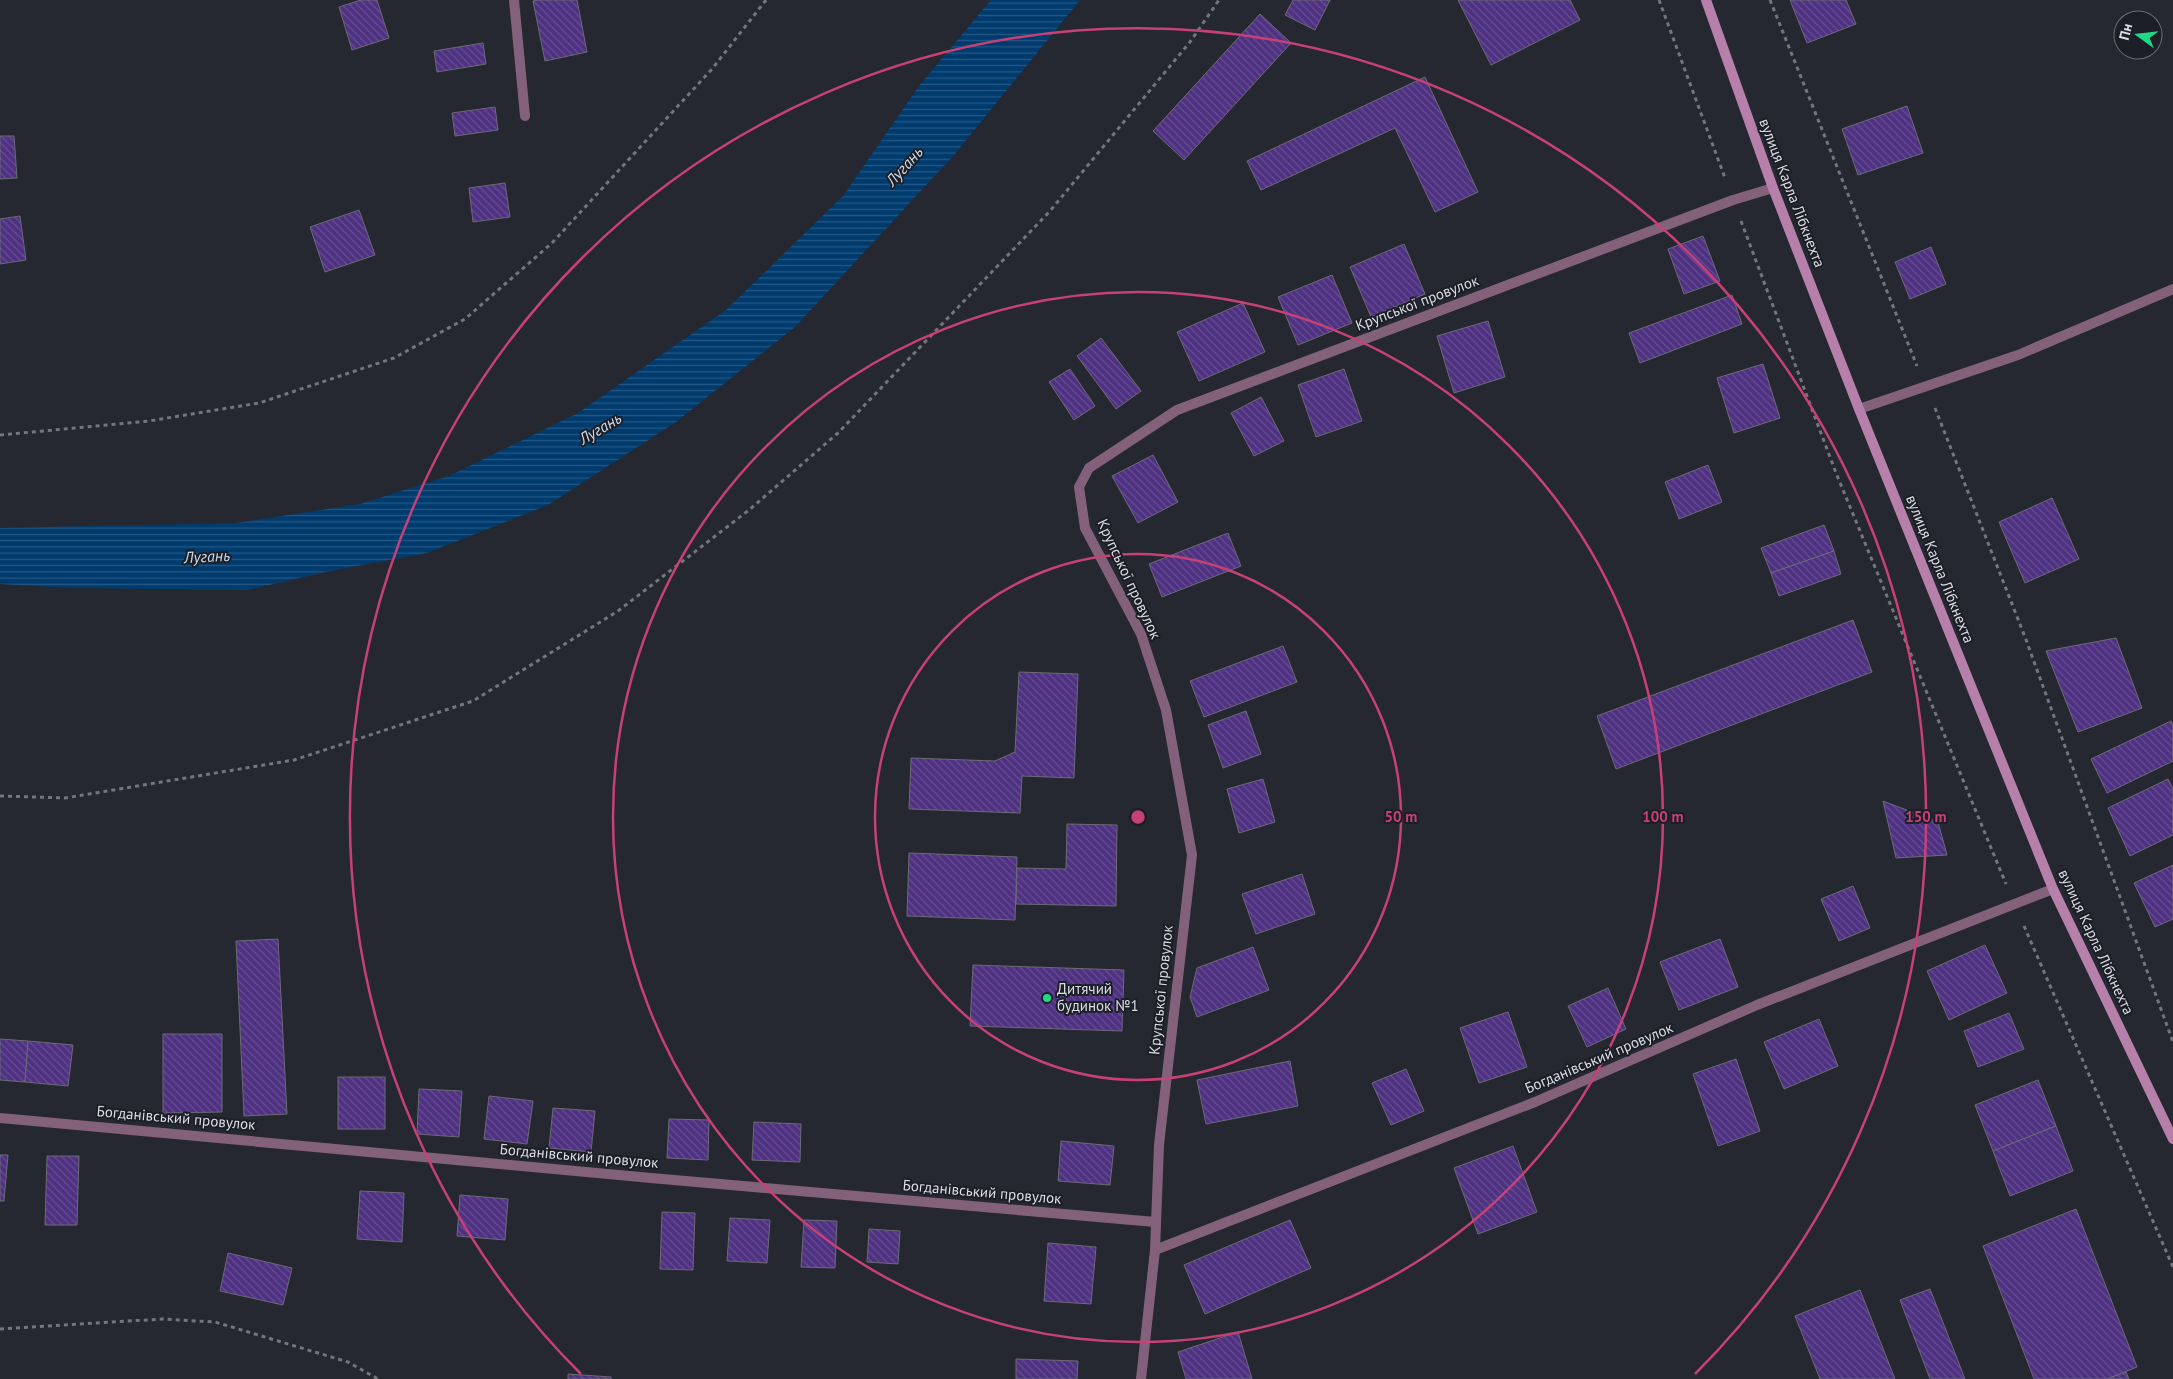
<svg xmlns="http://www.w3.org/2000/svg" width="2173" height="1379" viewBox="0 0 2173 1379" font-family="'PT Sans',sans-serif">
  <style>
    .water { fill: url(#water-rules) }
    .building { fill: url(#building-back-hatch); stroke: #6c6a75 }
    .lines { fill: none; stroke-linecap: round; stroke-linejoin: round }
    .path { stroke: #74767e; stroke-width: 3; stroke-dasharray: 4 4; stroke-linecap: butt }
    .lane { stroke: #84617b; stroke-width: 10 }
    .street { stroke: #84617b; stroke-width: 10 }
    .secondary { stroke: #b780aa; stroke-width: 10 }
    .ring { fill: none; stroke: #c74076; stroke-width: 2.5 }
    .poi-dot { fill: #20d887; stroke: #1c1f27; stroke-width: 2 }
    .labels { text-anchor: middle; stroke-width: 4; stroke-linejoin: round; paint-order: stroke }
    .street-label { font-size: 15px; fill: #dcdee4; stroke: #1c1f27 }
    .poi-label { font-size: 15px; fill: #dcdee4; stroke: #1c1f27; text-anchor: start }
    .water-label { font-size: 16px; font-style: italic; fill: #cadbed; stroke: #1c1f27 }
    .centre { fill: #c74076; stroke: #1c1f27; stroke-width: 2.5 }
    .ring-label { font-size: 15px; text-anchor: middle; font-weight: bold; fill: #c74076; stroke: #1c1f27; stroke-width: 4; stroke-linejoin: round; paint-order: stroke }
  </style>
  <defs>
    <pattern id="water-rules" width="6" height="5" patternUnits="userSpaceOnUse" patternTransform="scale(1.25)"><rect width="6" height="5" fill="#003b6e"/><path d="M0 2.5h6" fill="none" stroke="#255783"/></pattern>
    <pattern id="building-back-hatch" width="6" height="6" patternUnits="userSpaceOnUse" patternTransform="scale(1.25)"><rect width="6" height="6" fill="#4e3181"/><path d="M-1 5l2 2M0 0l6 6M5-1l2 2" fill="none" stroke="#674e93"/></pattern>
  </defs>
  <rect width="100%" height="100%" fill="#252831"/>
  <polygon class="water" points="991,0 1080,0 954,155 795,327 676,422 548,505 427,553 330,571 247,590 71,588 0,584 0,528 236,523 360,504 449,476 578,413 726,310 843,196 919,86"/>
  <g class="building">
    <polygon points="361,0 377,0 389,38 352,50 339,7"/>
    <polygon points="539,0 577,0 587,52 545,61 533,1"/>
    <polygon points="1293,0 1330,0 1315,30 1285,15"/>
    <polygon points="1458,0 1570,0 1580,20 1491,65"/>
    <polygon points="1790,0 1846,0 1856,24 1807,43"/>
    <polygon points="1260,14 1291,43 1184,160 1153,131"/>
    <polygon points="483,43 486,64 437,72 434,51"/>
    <polygon points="1425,77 1478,192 1435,212 1395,128 1261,190 1247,161"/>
    <polygon points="1907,106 1923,153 1858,175 1842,129"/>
    <polygon points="495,107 498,130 455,136 452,113"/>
    <polygon points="0,136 14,136 17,178 0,179"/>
    <polygon points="505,183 510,217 473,222 469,188"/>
    <polygon points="359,210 375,255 325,272 310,227"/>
    <polygon points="20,216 26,260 0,264 0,219"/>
    <polygon points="1703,236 1720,281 1684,294 1668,249"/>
    <polygon points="1404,244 1425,294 1371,317 1350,267"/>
    <polygon points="1931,247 1946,284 1910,299 1895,262"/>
    <polygon points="1332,275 1352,323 1298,345 1278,297"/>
    <polygon points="1732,295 1742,324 1640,363 1629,333"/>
    <polygon points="1243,303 1265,352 1199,381 1177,332"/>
    <polygon points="1488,321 1505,377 1454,393 1437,336"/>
    <polygon points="1101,338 1141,391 1116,409 1077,356"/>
    <polygon points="1763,364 1780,418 1734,433 1717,378"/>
    <polygon points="1070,369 1095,406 1074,420 1049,382"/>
    <polygon points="1344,369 1362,421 1316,437 1298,385"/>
    <polygon points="1261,397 1284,441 1254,456 1231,413"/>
    <polygon points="1153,455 1178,502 1138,523 1112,476"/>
    <polygon points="1708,465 1722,502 1679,519 1665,482"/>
    <polygon points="2052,498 2079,559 2025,583 1999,522"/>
    <polygon points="1824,525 1834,551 1771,573 1761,548"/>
    <polygon points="1228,533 1241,566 1162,597 1149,564"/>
    <polygon points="1834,551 1841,574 1779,596 1771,573"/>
    <polygon points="1853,620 1872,672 1616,769 1597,716"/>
    <polygon points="2116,638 2142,708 2078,732 2046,651"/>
    <polygon points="1283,646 1297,682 1204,717 1190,681"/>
    <polygon points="1019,672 1078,674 1074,778 1022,776 1020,813 909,809 911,758 995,761 1015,752"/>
    <polygon points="1246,711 1261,754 1223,768 1208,725"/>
    <polygon points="2171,721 2173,725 2173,761 2107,793 2091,759"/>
    <polygon points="1263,779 1275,822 1239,833 1227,789"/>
    <polygon points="2168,779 2173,789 2173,835 2130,856 2108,808"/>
    <polygon points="1883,801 1938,822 1947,855 1896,858"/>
    <polygon points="1067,824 1117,825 1116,906 1016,904 1017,868 1066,869"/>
    <polygon points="909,853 1017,857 1015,920 907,916"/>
    <polygon points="2173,865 2173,919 2155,927 2134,883"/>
    <polygon points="1302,874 1315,914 1256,934 1242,894"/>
    <polygon points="1853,886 1870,928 1839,941 1821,899"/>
    <polygon points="278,939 287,1114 244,1116 236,941"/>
    <polygon points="1720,939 1738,987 1679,1010 1660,962"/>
    <polygon points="1985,945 2007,993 1949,1020 1927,971"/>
    <polygon points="1253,947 1269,990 1197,1017 1190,997 1197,968"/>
    <polygon points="973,965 1124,970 1122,1031 970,1026"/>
    <polygon points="1608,988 1626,1029 1587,1047 1568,1006"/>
    <polygon points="1508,1012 1527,1067 1479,1083 1460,1028"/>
    <polygon points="2009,1013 2024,1049 1978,1067 1964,1031"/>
    <polygon points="1819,1019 1838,1066 1784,1089 1764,1042"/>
    <polygon points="163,1034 222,1034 222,1112 163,1113"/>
    <polygon points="0,1039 28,1041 25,1082 0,1080"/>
    <polygon points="28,1041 73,1045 68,1086 25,1082"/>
    <polygon points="1736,1059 1760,1131 1718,1146 1693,1074"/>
    <polygon points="1290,1061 1298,1106 1206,1124 1197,1080"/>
    <polygon points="1406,1069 1424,1111 1391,1125 1372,1083"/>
    <rect x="338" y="1077" width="47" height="52"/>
    <polygon points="2038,1080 2056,1126 1993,1151 1975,1105"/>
    <polygon points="419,1089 462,1091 459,1137 417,1134"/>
    <polygon points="489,1096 533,1101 527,1144 484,1139"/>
    <polygon points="553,1108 595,1111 591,1152 549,1148"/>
    <polygon points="669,1119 709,1120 708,1160 667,1158"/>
    <polygon points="754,1122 801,1124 800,1162 752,1160"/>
    <polygon points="2056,1126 2073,1171 2010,1196 1993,1151"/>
    <polygon points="1061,1141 1114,1146 1110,1185 1058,1181"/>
    <polygon points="1513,1146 1537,1212 1478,1234 1454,1168"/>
    <polygon points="0,1155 8,1155 4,1201 0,1201"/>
    <polygon points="47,1156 79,1156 77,1225 45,1225"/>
    <polygon points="360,1191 404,1193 402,1242 357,1239"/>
    <polygon points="460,1195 508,1199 505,1240 457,1236"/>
    <polygon points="2076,1209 2137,1367 2107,1379 2034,1379 1983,1246"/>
    <polygon points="662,1212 695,1213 693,1270 660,1269"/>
    <polygon points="730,1218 770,1220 767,1263 727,1261"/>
    <polygon points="804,1220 837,1221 835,1268 801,1267"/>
    <polygon points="1290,1220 1311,1268 1205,1314 1184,1265"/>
    <polygon points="869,1229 900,1231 898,1264 867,1262"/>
    <polygon points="1048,1243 1096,1247 1091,1304 1044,1301"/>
    <polygon points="228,1253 292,1268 283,1305 220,1291"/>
    <polygon points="1930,1289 1965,1379 1930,1379 1900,1300"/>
    <polygon points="1860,1290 1895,1379 1820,1379 1795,1316"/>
    <polygon points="1238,1332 1252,1379 1186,1379 1178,1352"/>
    <polygon points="1016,1359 1078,1361 1077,1379 1016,1379"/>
    <polygon points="2126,1372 2129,1379 2107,1379"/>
    <polygon points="568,1374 611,1377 611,1379 568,1379"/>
  </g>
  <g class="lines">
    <g class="path">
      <polyline points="1659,0 1725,178"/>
      <polyline points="1770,0 1917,366"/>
      <polyline points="1741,221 1836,473 2006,884"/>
      <polyline points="1935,408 2025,637 2173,1042"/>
      <polyline points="0,435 149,421 259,403 394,358 465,319 552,243 712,69 766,0"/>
      <polyline points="0,796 65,798 294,760 473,701 618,611 749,510 838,433 1050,211 1190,42 1219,0"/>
      <polyline points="2024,926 2173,1267"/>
      <polyline points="0,1329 162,1319 215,1322 348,1362 378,1379"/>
    </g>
    <polyline class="lane" points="1859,409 2018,355 2173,289"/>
    <g class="street">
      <polyline points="514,0 525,116"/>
      <polyline points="0,1118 651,1178 1155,1222"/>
      <polyline points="1155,1250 1535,1102 1757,1005 2053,889"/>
      <polyline points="1141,1379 1155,1250 1159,1145 1192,855 1166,710 1141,634 1085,528 1079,487 1089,468 1177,410 1733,200 1773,188"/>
    </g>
    <polyline class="secondary" points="1706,0 1773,188 1859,409 2053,889 2173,1139"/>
  </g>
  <g class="ring">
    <circle cx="1138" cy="817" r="263"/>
    <circle cx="1138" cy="817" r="525"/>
    <path d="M581 1374A788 788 0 1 1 1695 1374"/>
  </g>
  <circle class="poi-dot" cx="1047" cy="998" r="5"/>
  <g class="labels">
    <g class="street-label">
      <text transform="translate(1792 193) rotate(69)" y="5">вулиця Карла Лібкнехта</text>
      <text transform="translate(1417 303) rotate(-21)" y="5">Крупської провулок</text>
      <text transform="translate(1940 569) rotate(68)" y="5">вулиця Карла Лібкнехта</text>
      <text transform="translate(1129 579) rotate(65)" y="5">Крупської провулок</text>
      <text transform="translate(2096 942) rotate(65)" y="5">вулиця Карла Лібкнехта</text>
      <text transform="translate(1161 990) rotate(-84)" y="5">Крупської провулок</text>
      <text transform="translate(1599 1058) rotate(-23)" y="5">Богданівський провулок</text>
      <text transform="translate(176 1118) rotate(5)" y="5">Богданівський провулок</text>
      <text transform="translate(579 1156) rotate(5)" y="5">Богданівський провулок</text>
      <text transform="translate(982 1192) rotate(5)" y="5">Богданівський провулок</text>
    </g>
    <g class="poi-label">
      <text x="1057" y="994">Дитячий<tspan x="1057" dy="17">будинок №1</tspan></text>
    </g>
    <g class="water-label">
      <text transform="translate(904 166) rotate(-48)" y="6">Лугань</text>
      <text transform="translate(600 428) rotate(-31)" y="6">Лугань</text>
      <text transform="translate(207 556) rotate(-3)" y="6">Лугань</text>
    </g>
  </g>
  <circle cx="1138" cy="817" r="8" class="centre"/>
  <g class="ring-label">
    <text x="1401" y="822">50 m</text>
    <text x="1663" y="822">100 m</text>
    <text x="1926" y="822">150 m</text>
  </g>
  <g transform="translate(2138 35) rotate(285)"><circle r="24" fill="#1c1f27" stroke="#696b73"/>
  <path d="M0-4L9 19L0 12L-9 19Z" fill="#20d887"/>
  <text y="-8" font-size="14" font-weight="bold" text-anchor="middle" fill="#dcdee4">Пн</text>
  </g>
</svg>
